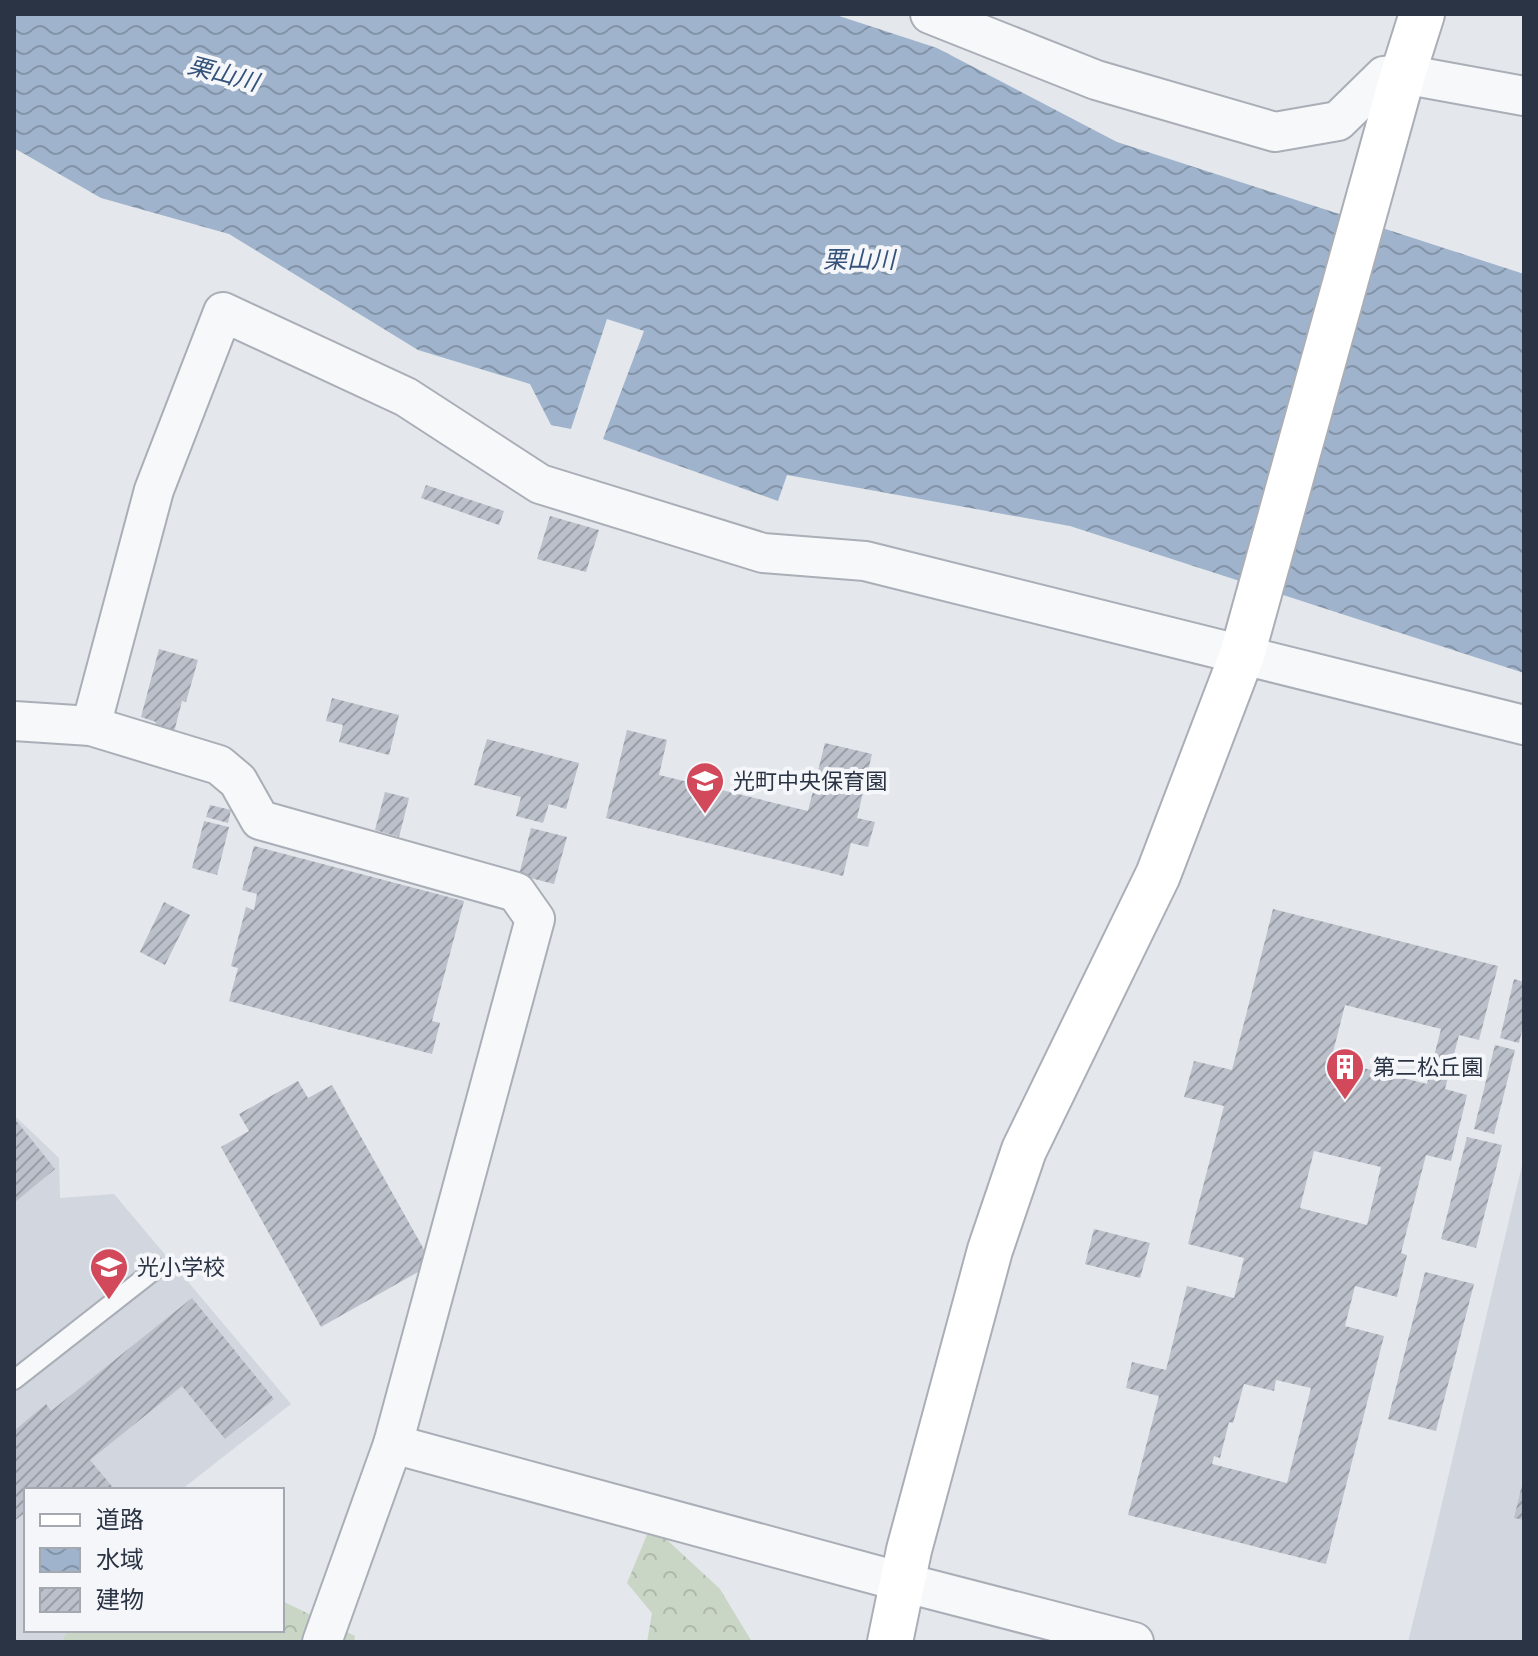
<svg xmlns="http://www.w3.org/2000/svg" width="1538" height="1656" viewBox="0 0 1538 1656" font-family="'Golos Text','Noto Sans JP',sans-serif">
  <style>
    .built { fill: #d2d6de }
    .forest { fill: url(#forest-crowns) }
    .water { fill: url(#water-waves) }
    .building { fill: url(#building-hatch); fill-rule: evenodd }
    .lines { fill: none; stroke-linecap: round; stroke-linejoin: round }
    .lane-casing { stroke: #a9aeb7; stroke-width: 22 }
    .street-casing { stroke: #a9aeb7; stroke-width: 42 }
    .secondary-casing { stroke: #a9aeb7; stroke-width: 48 }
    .lane { stroke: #f7f8fa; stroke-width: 18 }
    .street { stroke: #f7f8fa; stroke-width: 38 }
    .secondary { stroke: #fff; stroke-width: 44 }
    .labels { text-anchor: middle; stroke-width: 8; stroke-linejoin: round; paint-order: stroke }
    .poi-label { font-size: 22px; fill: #2b3445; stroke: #f4f6f9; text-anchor: start }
    .water-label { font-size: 24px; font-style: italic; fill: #34527a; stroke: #f4f6f9 }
  </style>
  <defs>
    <pattern id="forest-crowns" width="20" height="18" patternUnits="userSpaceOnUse" patternTransform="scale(2)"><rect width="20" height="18" fill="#c9d6c5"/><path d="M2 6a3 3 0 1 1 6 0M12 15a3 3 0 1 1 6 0" fill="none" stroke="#adb8ab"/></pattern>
    <pattern id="water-waves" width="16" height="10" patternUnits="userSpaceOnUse" patternTransform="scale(2)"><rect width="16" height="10" fill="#9fb4cc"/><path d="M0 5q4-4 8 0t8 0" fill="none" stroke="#8293a7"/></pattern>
    <pattern id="building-hatch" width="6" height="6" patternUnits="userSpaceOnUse" patternTransform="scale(2)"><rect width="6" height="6" fill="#bbc0ca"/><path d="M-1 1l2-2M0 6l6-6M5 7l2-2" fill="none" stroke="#989da6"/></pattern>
  </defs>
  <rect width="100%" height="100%" fill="#e4e7ec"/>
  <g class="built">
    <polygon points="14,1115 59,1158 60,1198 114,1194 291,1404 181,1490 26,1490 26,1630 68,1630 61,1642 14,1642"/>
    <polygon points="1524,1157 1524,1642 1408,1642 1433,1541"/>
  </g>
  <g class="forest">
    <polygon points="651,1525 720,1589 752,1642 647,1642 652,1613 627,1583"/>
    <polygon points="282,1601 355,1636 354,1642 61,1642 68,1630 282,1630"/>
  </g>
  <polygon class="water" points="14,14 833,14 937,48 1117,142 1524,274 1524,673 1070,526 787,475 778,501 603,439 644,331 607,319 571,429 551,425 530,384 418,350 229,234 101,198 14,148"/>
  <g class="building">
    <polygon points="426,485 504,511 499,525 421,498"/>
    <polygon points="550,516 599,530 586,572 537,559"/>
    <polygon points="159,649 198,660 186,702 182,701 174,732 155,727 156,722 141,717"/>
    <polygon points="332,698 399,715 389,755 339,742 343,725 326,721"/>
    <polygon points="627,730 667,740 659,775 808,811 825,743 872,754 857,818 875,822 868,847 851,843 843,876 606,818"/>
    <polygon points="487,739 579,763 566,809 549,804 543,823 516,816 521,797 474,785"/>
    <polygon points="385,792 409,798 399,837 375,830"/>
    <polygon points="210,805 231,810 228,823 206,817"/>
    <polygon points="204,821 229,827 217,875 192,868"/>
    <polygon points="531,828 567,837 554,884 519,875"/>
    <polygon points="254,846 464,901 432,1021 440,1023 432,1054 229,1001 238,968 231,966 246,907 254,910 257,894 242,890"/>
    <polygon points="164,902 190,915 165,965 140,952"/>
    <path d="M1273 909 1498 966 1479 1040 1459 1035 1445 1089 1467 1095 1451 1161 1426 1155 1401 1253 1407 1255 1397 1297 1355 1286 1345 1326 1384 1336 1326 1564 1128 1515 1159 1396 1126 1388 1132 1362 1166 1370 1187 1286 1234 1298 1244 1258 1188 1244 1224 1106 1184 1097 1194 1061 1232 1070ZM1345 1005 1441 1029 1427 1084 1331 1060ZM1314 1151 1381 1167 1367 1225 1300 1208ZM1276 1380 1311 1388 1287 1483 1212 1464 1214 1456 1220 1458 1229 1422 1233 1423 1244 1384 1274 1391Z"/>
    <polygon points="1514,979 1524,982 1524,1022 1519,1043 1500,1038"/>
    <polygon points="1495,1045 1515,1050 1494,1134 1474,1129"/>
    <polygon points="298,1081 308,1098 332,1085 432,1264 321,1327 221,1147 249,1131 239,1114"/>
    <polygon points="14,1118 55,1169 14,1203"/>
    <polygon points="1467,1137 1502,1145 1476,1248 1441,1239"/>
    <polygon points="1094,1229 1150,1243 1140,1278 1085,1264"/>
    <polygon points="1425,1272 1474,1284 1436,1431 1388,1419"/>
    <polygon points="192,1298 274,1399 225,1439 182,1386 90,1460 115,1490 26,1490 26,1512 14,1521 14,1431 46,1404 51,1411"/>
    <polygon points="1523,1481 1524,1481 1524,1520 1514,1518"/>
  </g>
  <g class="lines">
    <g class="lane-casing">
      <polyline id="lane" points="14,1380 157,1268"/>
    </g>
    <g class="street-casing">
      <g id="street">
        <polyline points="930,14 1096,80 1275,132 1338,121 1384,76 1403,74 1524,96"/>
        <polyline points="14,721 91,726 219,765 238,781 260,820 516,892 535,919 393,1444 322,1642"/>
        <polyline points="91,726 154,490 223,312 406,397 540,484 763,553 865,561 1524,725"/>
        <polyline points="393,1444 902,1582 1134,1642"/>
      </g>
    </g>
    <g class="secondary-casing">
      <polyline id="secondary" points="890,1642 909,1550 990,1250 1024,1150 1158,875 1242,655 1403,74 1422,14"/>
    </g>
    <use href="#lane" class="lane"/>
    <use href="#street" class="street"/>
    <use href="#secondary" class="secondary"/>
  </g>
  <defs>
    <g id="school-pin" transform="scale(2)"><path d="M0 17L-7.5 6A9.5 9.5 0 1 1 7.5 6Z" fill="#d1495b" stroke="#f4f6f9"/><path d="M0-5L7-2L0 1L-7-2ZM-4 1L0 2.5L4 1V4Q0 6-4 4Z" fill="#fff"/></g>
    <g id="building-pin" transform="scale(2)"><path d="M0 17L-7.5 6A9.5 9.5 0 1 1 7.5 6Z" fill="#d1495b" stroke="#f4f6f9"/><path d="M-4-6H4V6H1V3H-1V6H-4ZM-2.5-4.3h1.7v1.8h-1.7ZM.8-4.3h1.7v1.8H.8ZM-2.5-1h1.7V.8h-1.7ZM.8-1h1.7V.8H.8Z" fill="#fff"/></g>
  </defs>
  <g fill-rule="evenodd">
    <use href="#school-pin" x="705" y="781"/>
    <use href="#building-pin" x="1345" y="1067"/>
    <use href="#school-pin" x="109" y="1267"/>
  </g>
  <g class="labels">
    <g class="poi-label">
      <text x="733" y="789">光町中央保育園</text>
      <text x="1373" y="1075">第二松丘園</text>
      <text x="137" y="1275">光小学校</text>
    </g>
    <g class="water-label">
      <text transform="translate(223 74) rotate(15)" y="8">栗山川</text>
      <text x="859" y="268">栗山川</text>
    </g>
  </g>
  <rect width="1538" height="1656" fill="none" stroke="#2b3445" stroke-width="32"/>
  <rect x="24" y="1488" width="260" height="144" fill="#f4f6f9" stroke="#a4a8b1" stroke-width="2"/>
  <rect x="40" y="1514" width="40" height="12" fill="#ffffff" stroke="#a4a8b1" stroke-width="2"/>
  <text x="96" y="1528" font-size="24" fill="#2b3445">道路</text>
  <rect x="40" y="1548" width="40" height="24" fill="url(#water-waves)" stroke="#a4a8b1" stroke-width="2"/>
  <text x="96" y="1568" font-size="24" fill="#2b3445">水域</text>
  <rect x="40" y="1588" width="40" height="24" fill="url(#building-hatch)" stroke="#a4a8b1" stroke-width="2"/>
  <text x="96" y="1608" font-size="24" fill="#2b3445">建物</text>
</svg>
